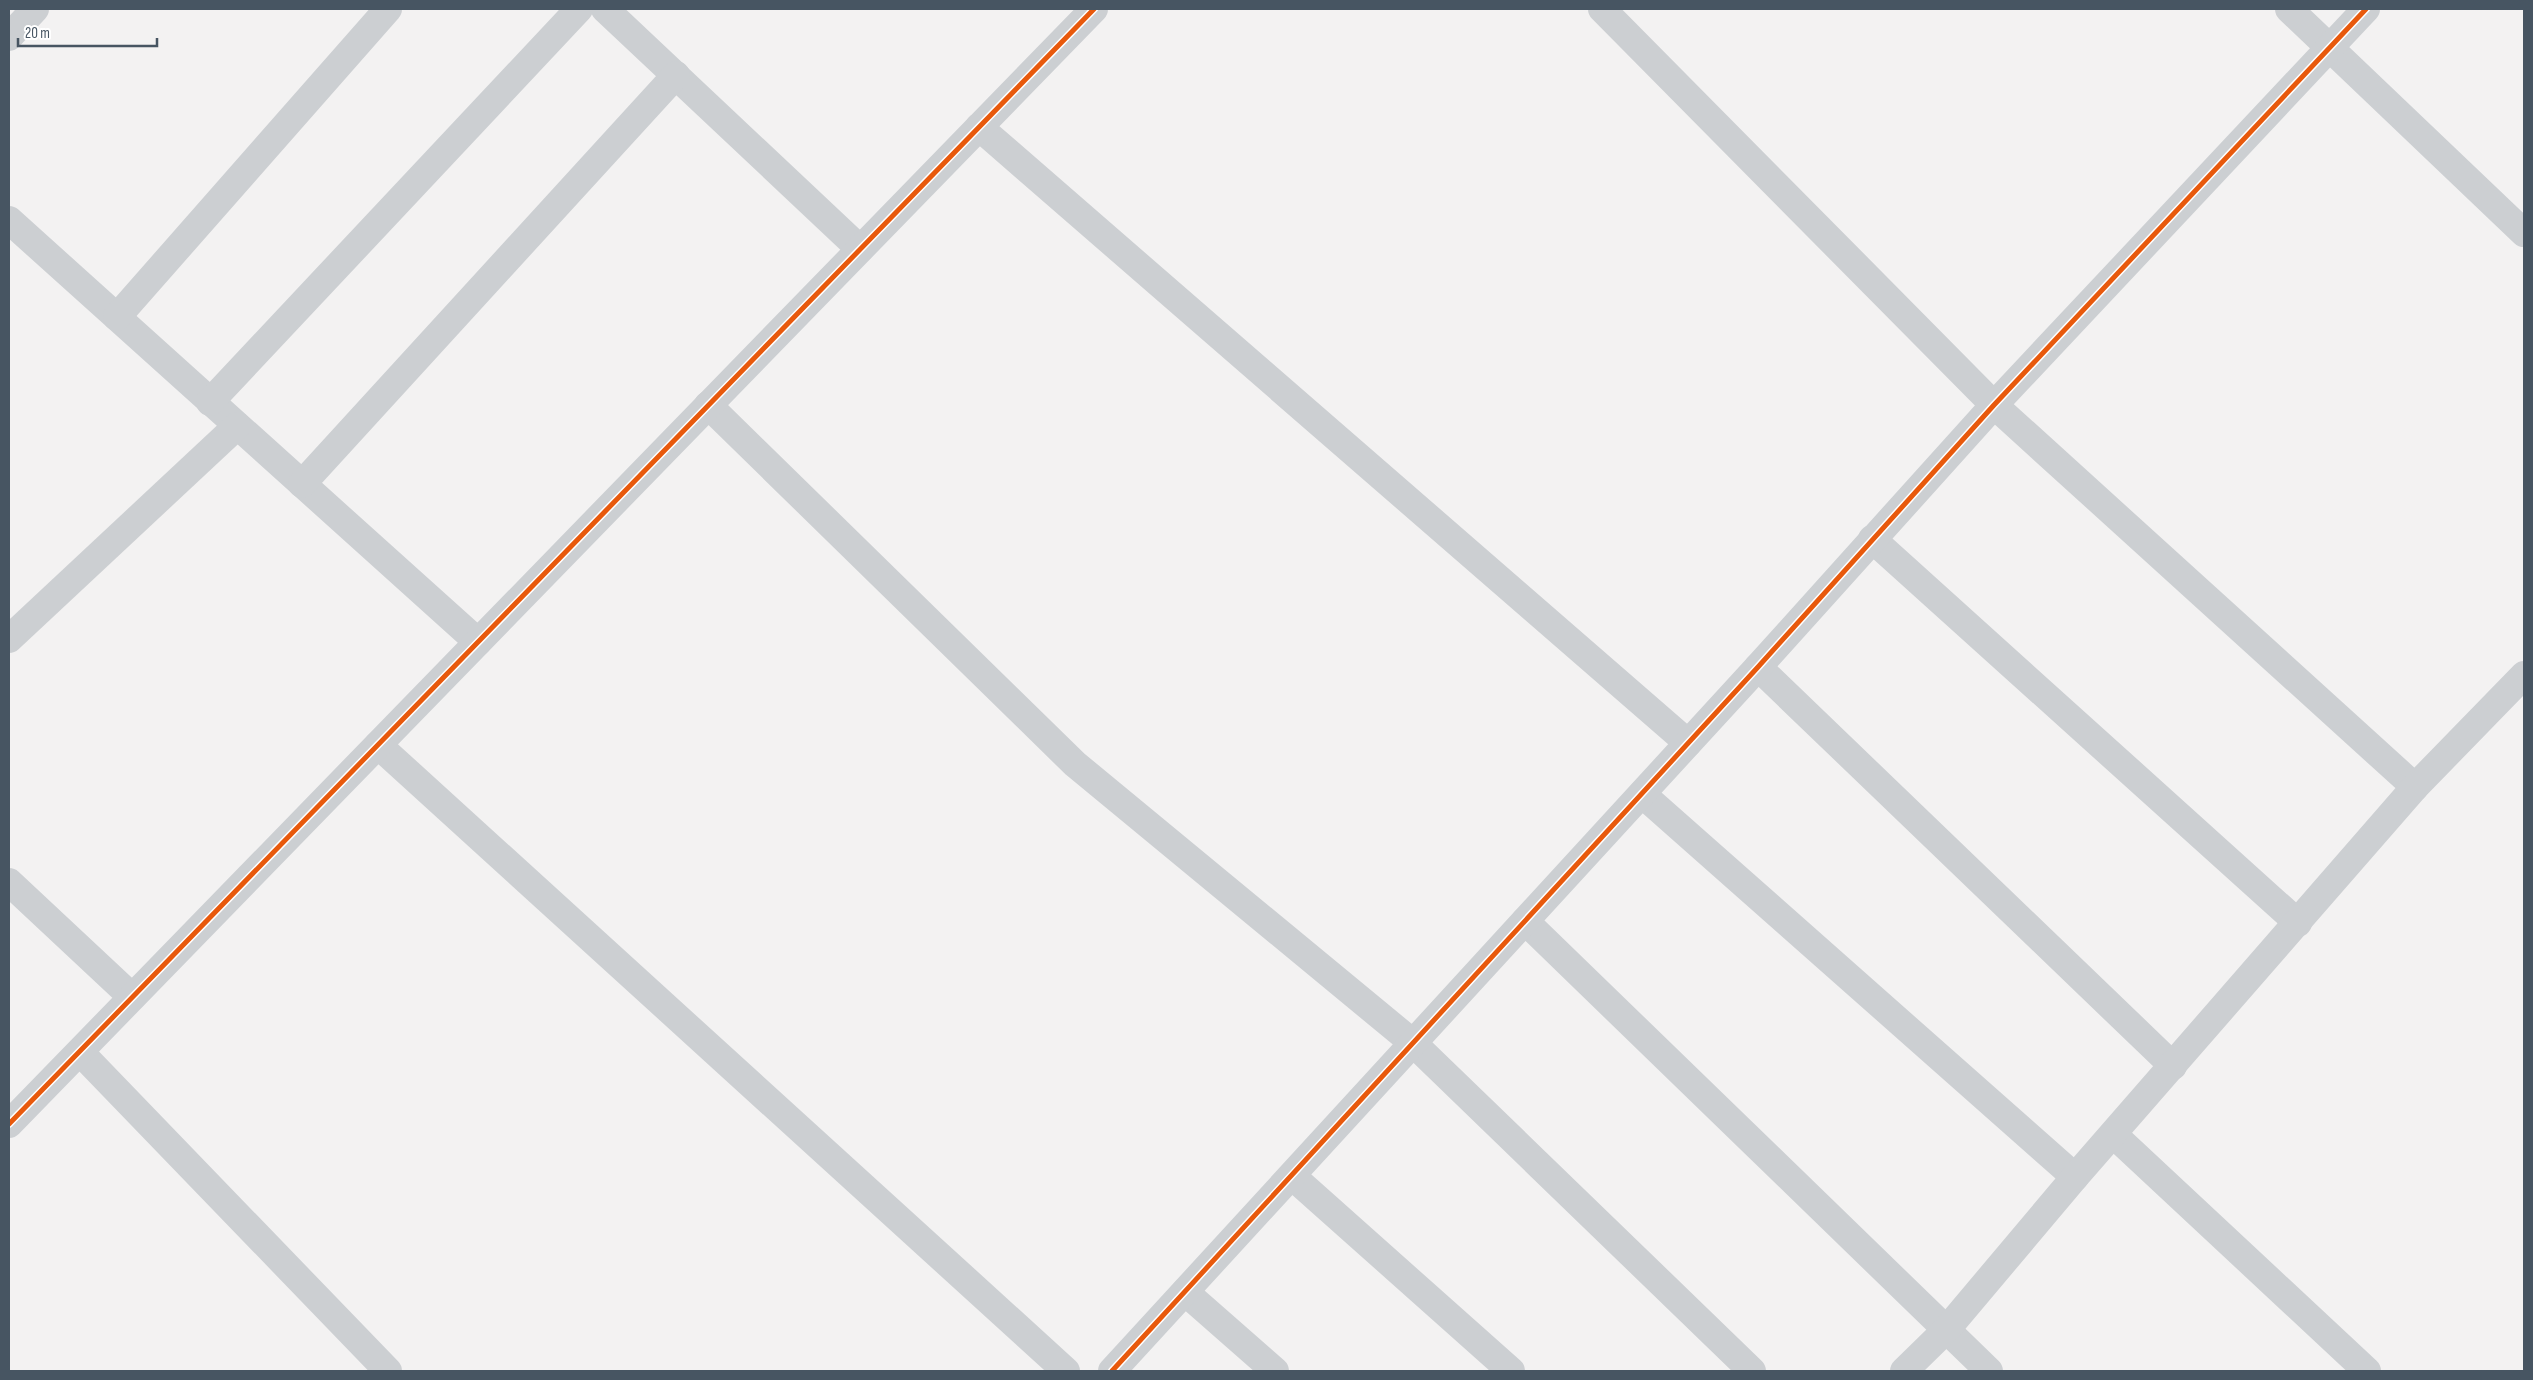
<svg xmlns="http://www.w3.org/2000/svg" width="2533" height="1380" viewBox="0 0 2533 1380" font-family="'Sofia Sans Condensed',sans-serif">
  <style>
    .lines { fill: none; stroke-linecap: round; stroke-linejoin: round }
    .street { stroke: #cccfd2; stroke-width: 28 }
    .cycleway-casing { stroke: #fff; stroke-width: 8 }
    .cycleway { stroke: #e8590c; stroke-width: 5 }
  </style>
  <rect width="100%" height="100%" fill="#f3f2f2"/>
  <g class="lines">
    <g class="street">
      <polyline points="605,9 860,249"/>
      <polyline points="1602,9 1994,405 2415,787"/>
      <polyline points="2289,9 2524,233"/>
      <polyline points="9,37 35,9"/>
      <polyline points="979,127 1688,743"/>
      <polyline points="9,220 478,642"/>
      <polyline points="117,317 388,9"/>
      <polyline points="210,402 579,9"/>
      <polyline points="708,405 1075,764 1413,1043 1752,1371"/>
      <polyline points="302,484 676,75"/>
      <polyline points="1872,539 2298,923"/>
      <polyline points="9,639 237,426"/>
      <polyline points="1758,667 2173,1066"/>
      <polyline points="378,745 1066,1371"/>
      <polyline points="1642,794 2075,1177"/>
      <polyline points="9,882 132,997"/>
      <polyline points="1525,921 1989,1371"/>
      <polyline points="80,1052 388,1371"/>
      <polyline points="9,1124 1094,9"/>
      <polyline points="2114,1135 2367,1371"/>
      <polyline points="1292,1176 1511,1371"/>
      <polyline points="1185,1292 1275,1371"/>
      <polyline points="1112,1371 1758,667 1994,405 2366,9"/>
      <polyline points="1904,1371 1947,1329 2075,1177 2415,787 2524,675"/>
    </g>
    <g class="cycleway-casing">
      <g id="cycleway">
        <polyline points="9,1124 1094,9"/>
        <polyline points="1112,1371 1758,667 1994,405 2366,9"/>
      </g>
    </g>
    <use href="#cycleway" class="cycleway"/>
  </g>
  <rect width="2533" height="1380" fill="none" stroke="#475562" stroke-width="20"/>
  <path d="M18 38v8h139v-8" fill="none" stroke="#475562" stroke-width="2.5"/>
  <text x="25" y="38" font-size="15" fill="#475562" stroke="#ffffff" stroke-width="4" paint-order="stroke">20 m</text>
</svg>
